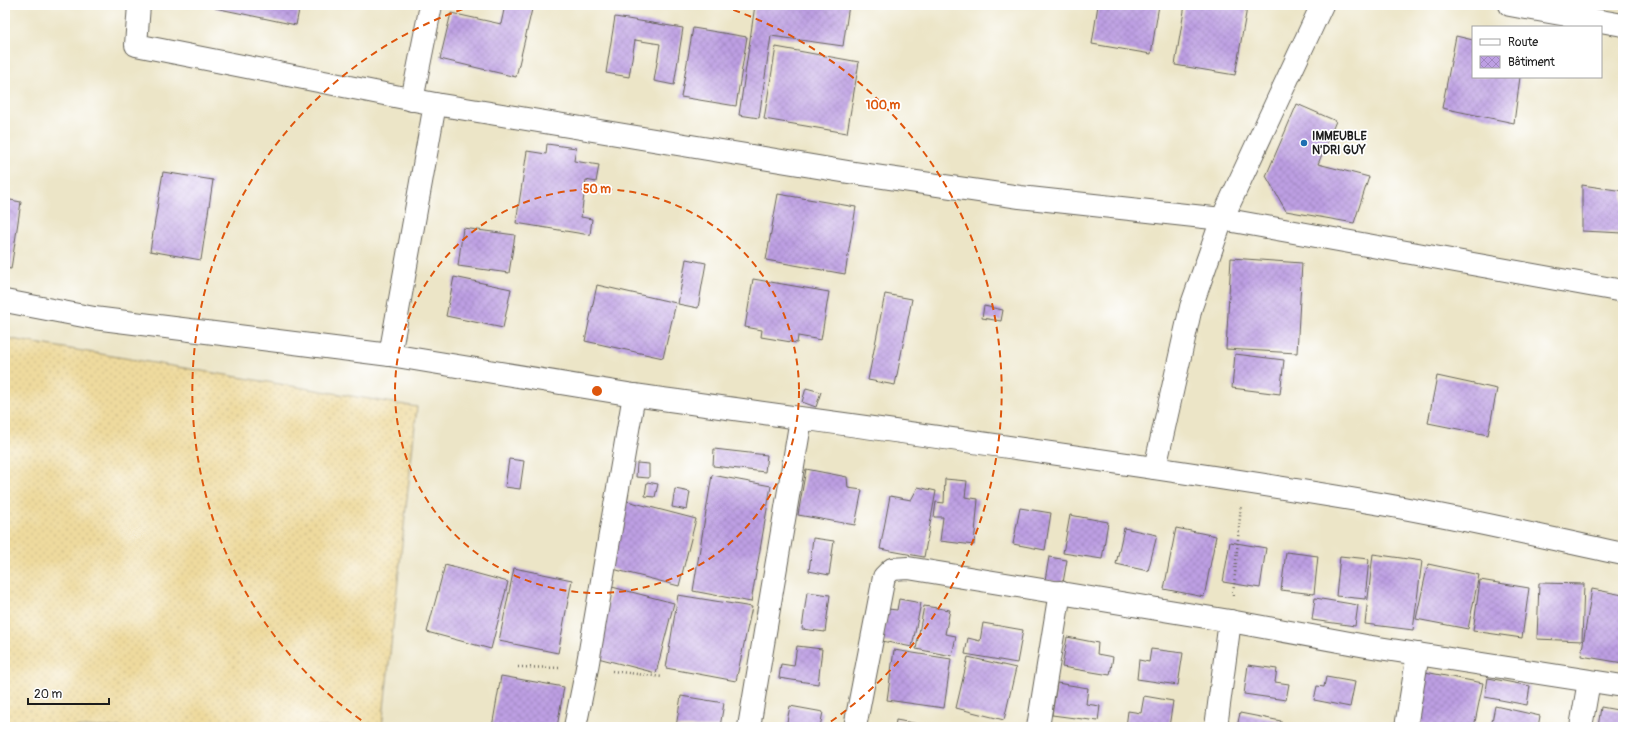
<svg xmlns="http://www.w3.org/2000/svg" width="1628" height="732" viewBox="0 0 1628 732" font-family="Pangolin,sans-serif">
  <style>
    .sand { fill: url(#sand-dots); stroke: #857b5d }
    .building { fill: url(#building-cross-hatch) }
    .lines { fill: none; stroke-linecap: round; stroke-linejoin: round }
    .minor-casing { stroke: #656258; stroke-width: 24 }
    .path { stroke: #656258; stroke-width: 2.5; stroke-dasharray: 1 3; stroke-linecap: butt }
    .minor { stroke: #fff; stroke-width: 22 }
    .ring { fill: none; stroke: #de560d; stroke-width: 2; stroke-dasharray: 7 5 }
    .poi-dot { fill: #1f6fb2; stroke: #fff; stroke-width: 1.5 }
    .labels { text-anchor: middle; stroke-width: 3.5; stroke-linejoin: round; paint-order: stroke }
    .poi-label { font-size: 12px; font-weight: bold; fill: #1c1c1c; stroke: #fff; text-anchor: start }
    .centre { fill: #de560d; stroke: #fff; stroke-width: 2 }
    .ring-label { font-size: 12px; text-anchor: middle; font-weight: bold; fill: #de560d; stroke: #fff; stroke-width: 3.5; stroke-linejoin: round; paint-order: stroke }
  </style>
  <defs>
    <pattern id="sand-dots" width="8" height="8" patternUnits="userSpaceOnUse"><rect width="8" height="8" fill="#eeda9e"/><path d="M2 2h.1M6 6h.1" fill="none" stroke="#ccba88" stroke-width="1.8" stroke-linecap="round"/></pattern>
    <pattern id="building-cross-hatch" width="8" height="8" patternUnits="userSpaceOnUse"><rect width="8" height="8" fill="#bd9fe3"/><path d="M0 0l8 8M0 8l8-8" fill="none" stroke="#a288c2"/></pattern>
  </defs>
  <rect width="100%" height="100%" fill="#fff"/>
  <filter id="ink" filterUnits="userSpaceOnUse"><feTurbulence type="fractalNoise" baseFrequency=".025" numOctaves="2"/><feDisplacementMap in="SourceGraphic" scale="8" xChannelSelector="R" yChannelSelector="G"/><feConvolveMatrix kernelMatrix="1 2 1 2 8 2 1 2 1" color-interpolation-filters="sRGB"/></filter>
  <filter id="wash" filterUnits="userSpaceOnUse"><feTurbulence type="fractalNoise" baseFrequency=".012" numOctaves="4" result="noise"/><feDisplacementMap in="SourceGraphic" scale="16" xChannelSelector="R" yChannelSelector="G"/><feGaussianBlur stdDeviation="0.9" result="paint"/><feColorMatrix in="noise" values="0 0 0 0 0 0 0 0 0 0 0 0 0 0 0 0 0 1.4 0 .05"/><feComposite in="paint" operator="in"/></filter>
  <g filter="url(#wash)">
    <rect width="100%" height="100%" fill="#ece5c7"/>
    <polygon class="sand" points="5,338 417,407 382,727 5,727"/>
    <g id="blocks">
      <g class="building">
        <polygon points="216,5 300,5 296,25 215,8"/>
        <polygon points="505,5 533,5 516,77 440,59 451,13 501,24"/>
        <polygon points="755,5 849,5 843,46 771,36 759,118 739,115"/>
        <polygon points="1098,5 1159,5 1151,54 1092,44"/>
        <polygon points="1185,5 1228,5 1247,8 1235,75 1175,65"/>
        <polygon points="615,17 683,28 674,85 654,81 660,44 635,40 629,77 606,73"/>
        <polygon points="693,28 747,37 736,106 681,97"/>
        <polygon points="1456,36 1473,40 1473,77 1520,77 1514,123 1442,108"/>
        <polygon points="776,47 859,62 847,133 764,119"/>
        <polygon points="1297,104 1336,121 1318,164 1369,177 1354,223 1286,211 1266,176"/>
        <polygon points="547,144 576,148 574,161 599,165 596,182 586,180 581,217 592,219 590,235 516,223 527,151 546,154"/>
        <polygon points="163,172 213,180 201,260 150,251"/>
        <polygon points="1582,185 1623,191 1623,233 1582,231"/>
        <polygon points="778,194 856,207 845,274 766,260"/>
        <polygon points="5,199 21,202 11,269 5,268"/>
        <polygon points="463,228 515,235 509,273 458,266"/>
        <polygon points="1231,258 1302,263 1297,353 1226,349"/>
        <polygon points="686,259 706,263 698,308 678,304"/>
        <polygon points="454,277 511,289 503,328 446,316"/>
        <polygon points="753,279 829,292 821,340 798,336 797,343 761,337 762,330 745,327"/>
        <polygon points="597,285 676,303 663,358 585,341"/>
        <polygon points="885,294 912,299 895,385 868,380"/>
        <polygon points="984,306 1003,310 1001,321 982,318"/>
        <polygon points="1235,354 1284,360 1280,394 1232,388"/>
        <polygon points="1437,376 1497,389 1488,435 1428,423"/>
        <polygon points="806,388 821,392 816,407 802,402"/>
        <polygon points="714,449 767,455 765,472 713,466"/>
        <polygon points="509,459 524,461 520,489 505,487"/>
        <polygon points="637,463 649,464 649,478 636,477"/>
        <polygon points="806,469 847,477 848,488 862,490 855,525 798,515"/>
        <polygon points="712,475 771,486 751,602 693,591"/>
        <polygon points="945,479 967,481 965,497 978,499 974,545 940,541 943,517 934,517 936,502 944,503"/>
        <polygon points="647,482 658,484 655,497 645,496"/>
        <polygon points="918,487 936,491 924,557 880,549 890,496 911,500"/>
        <polygon points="675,489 690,492 687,510 672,507"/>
        <polygon points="627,501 696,519 679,586 609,568"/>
        <polygon points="1020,508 1051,513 1045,550 1013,544"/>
        <polygon points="1070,515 1108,522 1102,559 1063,553"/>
        <polygon points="1124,528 1157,535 1148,571 1116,564"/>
        <polygon points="1176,528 1216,536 1204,597 1164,589"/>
        <polygon points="813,538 834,541 829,575 809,571"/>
        <polygon points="1230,542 1266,548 1260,588 1223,582"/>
        <polygon points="1286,552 1318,556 1314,594 1281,590"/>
        <polygon points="1373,554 1422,561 1413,630 1365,624"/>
        <polygon points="1340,556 1369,559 1365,599 1336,596"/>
        <polygon points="1049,557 1067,560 1063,583 1045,580"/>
        <polygon points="1428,564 1479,575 1468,629 1416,619"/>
        <polygon points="445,565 508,582 491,649 427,632"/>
        <polygon points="514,568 572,580 558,653 499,641"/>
        <polygon points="1480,580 1529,588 1522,638 1473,631"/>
        <polygon points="1539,583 1584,584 1582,641 1537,639"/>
        <polygon points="612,587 674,603 656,673 594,657"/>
        <polygon points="1592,589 1623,595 1623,663 1581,656"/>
        <polygon points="807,592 830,595 825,632 802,629"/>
        <polygon points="678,595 752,607 736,681 666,668"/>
        <polygon points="1315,598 1358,605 1355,626 1312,620"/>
        <polygon points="899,599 921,603 912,647 882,641 888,609 897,610"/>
        <polygon points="924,606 950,610 945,634 956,636 952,656 916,649"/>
        <polygon points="983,623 1023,630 1017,663 965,654 968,638 980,641"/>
        <polygon points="1067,637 1098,643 1097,654 1113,657 1110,675 1062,667"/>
        <polygon points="797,646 822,649 818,684 779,678 781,664 794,666"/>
        <polygon points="1151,649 1183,653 1178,685 1137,679 1139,660 1149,662"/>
        <polygon points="894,650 951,659 944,708 887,700"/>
        <polygon points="968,657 1016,668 1004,720 956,708"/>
        <polygon points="1248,665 1277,669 1275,682 1289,684 1286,700 1244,694"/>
        <polygon points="1425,672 1483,683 1474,727 1440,727 1415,722"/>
        <polygon points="501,676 564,687 557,727 492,727"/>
        <polygon points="1326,677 1355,682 1350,707 1314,700 1317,686 1324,687"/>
        <polygon points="1488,678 1530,686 1527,705 1485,697"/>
        <polygon points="1057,683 1088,688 1086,704 1100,706 1098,721 1052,715"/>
        <polygon points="681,696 724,703 720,727 676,727"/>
        <polygon points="1144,696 1173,701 1169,727 1126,727 1128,711 1141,713"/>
        <polygon points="790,706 823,712 820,727 786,727"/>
        <polygon points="1495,706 1540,716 1538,727 1491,727"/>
        <polygon points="1601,707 1623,711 1623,727 1598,727"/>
        <polygon points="1240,713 1281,721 1280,727 1237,727"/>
        <polygon points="896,720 924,725 924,727 895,727"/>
      </g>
    </g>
  </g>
  <g filter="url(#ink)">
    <use href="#blocks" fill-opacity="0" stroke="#656258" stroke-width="1"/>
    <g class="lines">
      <g class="minor-casing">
        <g id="minor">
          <polyline points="139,5 136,45 435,104 848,172 1020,197 1222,219 1623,291"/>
          <polyline points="1510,5 1623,25"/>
          <polyline points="412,100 431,5"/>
          <polyline points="5,301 94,318 390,355 634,395"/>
          <polyline points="390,355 435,104"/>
          <polyline points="1155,468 1191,307 1222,219 1322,5"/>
          <path d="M575 727 587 668 634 395C883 430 1133 462 1381 504 1462 518 1543 537 1623 554"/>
          <polyline points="749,727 801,419"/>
          <polyline points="855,727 884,577 892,569 908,568 1230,621 1366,646 1623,686"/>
          <polyline points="1038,727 1060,592"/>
          <polyline points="1216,727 1230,621"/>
          <polyline points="1406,727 1418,654"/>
          <polyline points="1581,727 1589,681"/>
        </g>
      </g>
      <g class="path">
        <polyline points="1233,596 1241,505"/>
        <polyline points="518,667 561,668"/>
        <polyline points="612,671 663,677"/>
      </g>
      <use href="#minor" class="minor"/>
    </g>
  </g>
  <g class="ring">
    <circle cx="597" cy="391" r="202"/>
    <path d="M371 727A405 405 0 0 1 472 6M722 6A405 405 0 0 1 823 727"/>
  </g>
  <circle class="poi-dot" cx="1304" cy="143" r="4"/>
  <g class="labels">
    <g class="poi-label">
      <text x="1312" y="140">IMMEUBLE<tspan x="1312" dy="14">N'DRI GUY</tspan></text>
    </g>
  </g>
  <circle cx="597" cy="391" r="6" class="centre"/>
  <g class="ring-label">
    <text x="883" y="109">100 m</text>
    <text x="597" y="193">50 m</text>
  </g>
  <rect width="1628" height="732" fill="none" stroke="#fff" stroke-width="20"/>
  <rect x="1472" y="26" width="130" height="52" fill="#ffffff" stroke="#a4a4a4"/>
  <rect x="1480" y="39" width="20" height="6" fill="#ffffff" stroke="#a4a4a4"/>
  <text x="1508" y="46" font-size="12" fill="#1c1c1c">Route</text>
  <rect x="1480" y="56" width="20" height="12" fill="url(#building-cross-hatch)" stroke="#a4a4a4"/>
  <text x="1508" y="66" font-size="12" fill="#1c1c1c">Bâtiment</text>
  <path d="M28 698v6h81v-6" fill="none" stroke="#1c1c1c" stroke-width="2"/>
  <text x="34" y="698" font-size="12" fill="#1c1c1c" stroke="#ffffff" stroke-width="3" paint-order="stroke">20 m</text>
</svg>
